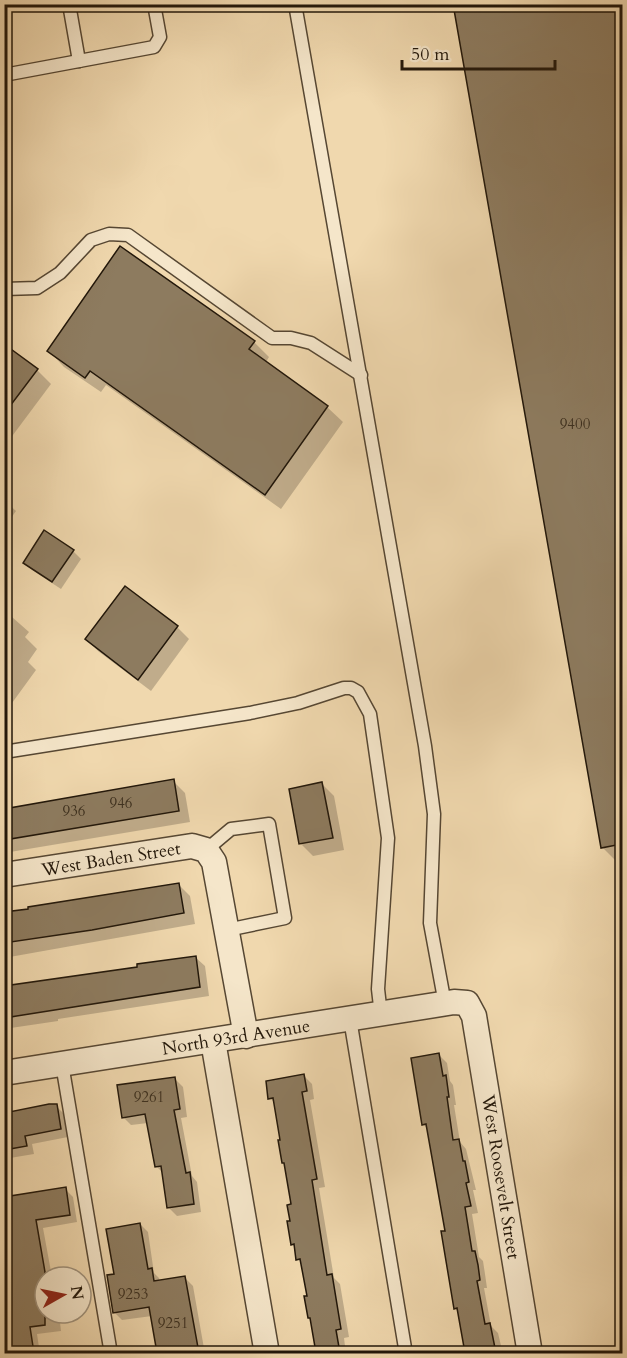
<svg xmlns="http://www.w3.org/2000/svg" width="627" height="1358" viewBox="0 0 627 1358" font-family="Cardo,serif">
  <style>
    .shadow { fill: #0003 }
    .building { fill: #8d7b5f; stroke: #22170a; stroke-width: 1.5 }
    .lines { fill: none; stroke-linecap: round; stroke-linejoin: round }
    .service-casing { stroke: #564733; stroke-width: 15 }
    .minor-casing { stroke: #564733; stroke-width: 27 }
    .service { stroke: #f5e6ca; stroke-width: 12 }
    .minor { stroke: #f5e6ca; stroke-width: 24 }
    .labels { text-anchor: middle; stroke-width: 6; stroke-linejoin: round; paint-order: stroke }
    .number-label { font-size: 15px; fill: #3d301f }
    .street-label { font-size: 18px; fill: #22170a; stroke: #f5e6ca }
  </style>
  <rect width="100%" height="100%" fill="#f0d8ae"/>
  <filter id="stains"><feTurbulence type="fractalNoise" baseFrequency=".00333" numOctaves="4"/><feColorMatrix values="0 0 0 0 .2 0 0 0 0 .09 0 0 0 0 .02 0 0 0 .5 -.17"/></filter>
  <radialGradient id="worn" r=".72"><stop offset=".6" stop-color="#630" stop-opacity="0"/><stop offset="1" stop-color="#630" stop-opacity=".3"/></radialGradient>
  <g class="shadow">
    <polygon points="455,4 622,4 622,862 618,863 602,847"/>
    <polygon points="254,342 269,357 266,362 327,407 343,422 281,509 106,385 101,392 64,367 49,351"/>
    <polygon points="4,346 37,370 51,384 4,447"/>
    <polygon points="4,500 16,511 4,528"/>
    <polygon points="73,551 81,559 61,589 32,570 25,562"/>
    <polygon points="125,588 177,627 189,639 151,691 98,651 86,639"/>
    <polygon points="4,610 29,632 25,637 37,649 28,662 36,670 4,714"/>
    <polygon points="173,781 185,793 190,822 4,853 4,809"/>
    <polygon points="322,784 334,796 344,850 313,856 301,844"/>
    <polygon points="178,884 190,896 195,924 4,958 4,914"/>
    <polygon points="195,957 205,966 209,996 58,1019 58,1021 4,1029 4,989"/>
    <polygon points="439,1055 447,1063 450,1081 453,1085 456,1105 454,1105 460,1142 466,1149 476,1190 473,1190 478,1213 472,1214 479,1257 483,1261 485,1274 487,1288 484,1288 491,1326 498,1333 503,1354 467,1354 460,1312 455,1308 447,1232 428,1129 423,1124"/>
    <polygon points="304,1076 312,1084 314,1099 310,1100 325,1187 319,1188 334,1278 340,1284 349,1337 344,1338 346,1354 317,1354 306,1297 309,1297 303,1264 298,1259 296,1247 292,1244 293,1205 286,1165 283,1162 282,1141 276,1104 270,1098"/>
    <polygon points="175,1079 183,1087 187,1117 181,1118 192,1176 197,1182 201,1212 177,1216 169,1208 164,1174 156,1166 148,1123 131,1125 123,1117"/>
    <polygon points="56,1106 64,1114 68,1137 32,1144 34,1154 4,1159 4,1115"/>
    <polygon points="65,1189 73,1197 77,1222 43,1228 52,1277 45,1277 45,1313 59,1313 61,1331 37,1334 40,1354 4,1354 4,1198"/>
    <polygon points="140,1224 148,1232 154,1273 159,1278 160,1282 185,1278 193,1286 205,1354 158,1354 152,1316 122,1320 114,1312 116,1275"/>
  </g>
  <g class="building">
    <polygon points="453,4 622,4 622,844 601,848"/>
    <polygon points="120,246 255,341 249,349 328,406 265,495 90,371 85,378 47,351"/>
    <polygon points="4,344 38,369 4,414"/>
    <polygon points="44,530 74,550 52,582 23,563"/>
    <polygon points="125,586 178,626 138,680 85,639"/>
    <polygon points="174,779 179,811 4,840 4,809"/>
    <polygon points="322,782 333,838 299,844 289,789"/>
    <polygon points="179,883 184,913 92,930 4,943 4,912 28,909 28,907"/>
    <polygon points="196,956 200,987 4,1018 4,986 137,967 137,964"/>
    <polygon points="439,1053 443,1076 446,1075 449,1097 447,1097 453,1140 459,1139 463,1161 465,1161 469,1182 466,1183 471,1206 465,1207 472,1251 475,1251 478,1265 480,1280 477,1281 485,1324 490,1323 496,1353 465,1353 457,1308 454,1309 441,1231 445,1231 426,1124 422,1125 411,1058"/>
    <polygon points="304,1074 307,1091 302,1092 317,1179 312,1180 327,1275 332,1274 341,1329 336,1330 340,1353 316,1353 310,1318 308,1318 304,1296 307,1296 300,1259 296,1260 294,1244 291,1245 287,1221 290,1221 287,1205 291,1204 284,1163 282,1163 278,1140 280,1140 273,1098 268,1099 266,1081"/>
    <polygon points="175,1077 180,1109 174,1110 186,1173 190,1172 194,1204 167,1208 161,1166 155,1167 145,1114 122,1118 117,1085"/>
    <polygon points="49,1104 57,1104 61,1129 25,1136 27,1146 4,1150 4,1113"/>
    <polygon points="66,1187 70,1215 36,1220 45,1272 45,1325 30,1327 34,1353 4,1353 4,1197"/>
    <polygon points="140,1223 148,1269 152,1268 154,1281 185,1276 199,1353 157,1353 149,1307 113,1313 107,1275 114,1274 106,1229"/>
  </g>
  <g class="lines">
    <g class="service-casing">
      <g id="service">
        <polyline points="69,4 79,61"/>
        <polyline points="295,4 425,746 434,814 430,923 445,1004"/>
        <polyline points="4,75 154,47 160,37 154,4"/>
        <polyline points="4,289 37,288 60,273 91,240 109,234 128,235 272,338 291,338 311,343 361,375"/>
        <polyline points="4,752 250,713 298,703 344,688 351,688 358,692 370,714 388,838 378,989 381,1015"/>
        <polyline points="206,850 231,829 269,824 285,918 227,930"/>
        <polyline points="350,1019 406,1354"/>
        <polyline points="62,1064 111,1354"/>
      </g>
    </g>
    <g class="minor-casing">
      <g id="minor">
        <polyline points="4,875 192,846 206,850 214,862 246,1036"/>
        <polyline points="213,1041 267,1354"/>
        <polyline points="4,1073 454,1002 467,1003 474,1016 530,1354"/>
      </g>
    </g>
    <use href="#service" class="service"/>
    <use href="#minor" class="minor"/>
  </g>
  <g class="labels">
    <g class="number-label">
      <text x="575" y="429">9400</text>
      <text x="121" y="808">946</text>
      <text x="74" y="816">936</text>
      <text x="149" y="1102">9261</text>
      <text x="133" y="1299">9253</text>
      <text x="173" y="1328">9251</text>
    </g>
    <g class="street-label">
      <text transform="translate(111 859) rotate(-9)" y="6">West Baden Street</text>
      <text transform="translate(236 1037) rotate(-9)" y="6">North 93rd Avenue</text>
      <text transform="translate(501 1177) rotate(81)" y="6">West Roosevelt Street</text>
    </g>
  </g>
  <rect width="627" height="1358" fill="none" stroke="#f0d8ae" stroke-width="24"/>
  <rect x="6" y="6" width="615" height="1346" fill="none" stroke="#22170a" stroke-width="3"/>
  <rect x="12" y="12" width="603" height="1334" fill="none" stroke="#22170a" stroke-width="1.5"/>
  <g transform="translate(63 1295) rotate(81)"><circle r="28" fill="#f5e6ca" stroke="#a1937d" stroke-width="1.5"/>
  <path d="M0-4.5L10 22L0 15L-10 22Z" fill="#8f2418"/>
  <text y="-9" font-size="16" font-weight="bold" text-anchor="middle" fill="#22170a">N</text>
  </g>
  <path d="M402 60v9h153v-9" fill="none" stroke="#22170a" stroke-width="3"/>
  <text x="411" y="60" font-size="18" fill="#22170a" stroke="#f5e6ca" stroke-width="4.5" paint-order="stroke">50 m</text>
  <rect width="100%" height="100%" filter="url(#stains)"/>
  <rect width="100%" height="100%" fill="url(#worn)"/>
</svg>
